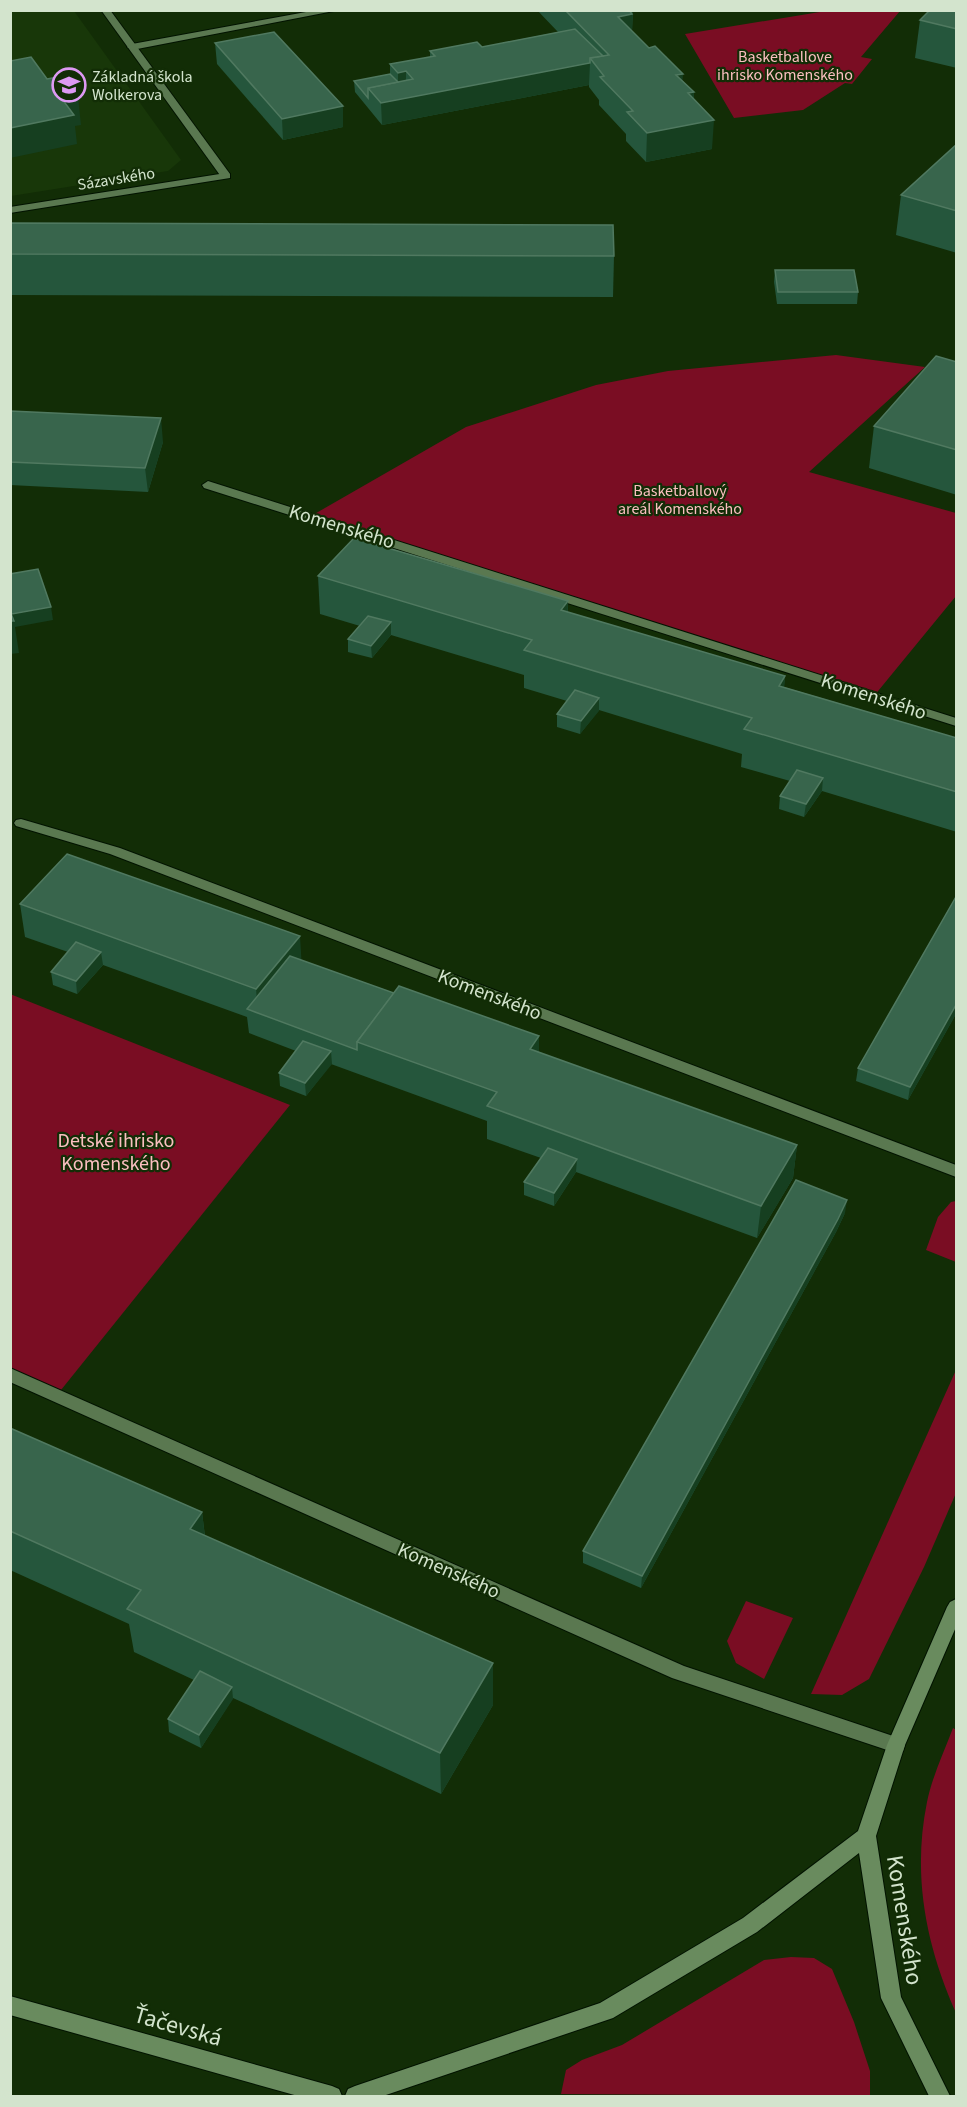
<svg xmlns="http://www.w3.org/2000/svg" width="967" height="2107" viewBox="0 0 967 2107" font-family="'Source Sans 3',sans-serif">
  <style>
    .built { fill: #183709 }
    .green { fill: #7a0d23 }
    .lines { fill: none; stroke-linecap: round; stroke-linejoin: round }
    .lane-casing { stroke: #021300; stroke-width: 2 }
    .street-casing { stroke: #021300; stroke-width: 2 }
    .secondary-casing { stroke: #021300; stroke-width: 2 }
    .lane { fill: #5a7850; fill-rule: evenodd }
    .street { fill: #5a7850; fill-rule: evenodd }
    .secondary { fill: #698b5e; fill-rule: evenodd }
    .wall { fill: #25563c }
    .shaded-wall { fill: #163f20 }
    .building { fill: #38654c; stroke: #507960; stroke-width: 1.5 }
    .labels { text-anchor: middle; stroke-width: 4.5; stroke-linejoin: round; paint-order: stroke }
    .far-park-label { font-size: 16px; fill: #fbbfc0; stroke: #122d06 }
    .far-poi-label { font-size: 16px; fill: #d3e4cd; stroke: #122d06; text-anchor: start }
    .far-street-label { font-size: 16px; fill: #d3e4cd; stroke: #122d06 }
    .street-label { font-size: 20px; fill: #d3e4cd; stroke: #122d06 }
    .park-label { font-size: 20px; fill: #fbbfc0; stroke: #122d06 }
    .near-street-label { font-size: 24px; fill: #d3e4cd; stroke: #122d06 }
  </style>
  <rect width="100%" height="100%" fill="#122d06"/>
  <polygon class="built" points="11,11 74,11 181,160 168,171 11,196"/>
  <g class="green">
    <polygon points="826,11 900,11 861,57 872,59 852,84 845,83 803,110 734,118 685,34"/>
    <polygon points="836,355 925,367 809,472 956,513 956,596 874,696 311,516 466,427 596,385 668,371"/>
    <polygon points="10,994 290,1105 57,1395 11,1375"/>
    <polygon points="956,1201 956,1262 926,1250 938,1217 951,1202"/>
    <polygon points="956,1370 956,1493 924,1567 869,1679 842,1695 811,1694"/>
    <polygon points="746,1601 793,1618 764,1679 736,1663 727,1641"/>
    <path d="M953 1728 956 1730V2013C926 1945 912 1876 927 1802 932 1777 944 1752 953 1728Z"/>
    <polygon points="791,1957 814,1958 832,1969 854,2022 870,2071 870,2096 561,2094 566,2070 582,2060 622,2045 764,1960"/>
  </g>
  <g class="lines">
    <g class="lane-casing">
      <g id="lane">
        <polygon points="101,10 110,10 230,174 230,178 222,178"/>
        <polygon points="208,481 956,718 956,726 204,488 202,485"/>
        <polygon points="21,819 120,848 956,1165 956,1177 110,854 16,826 14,823 16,820"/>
        <polygon points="10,1368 684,1666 896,1737 903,1739 905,1745 903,1751 896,1753 672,1678 10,1382"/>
      </g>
    </g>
    <g class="street-casing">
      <g id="street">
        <polygon points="317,10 339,10 132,50 127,47 132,44"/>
        <polygon points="226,173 230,174 230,178 10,213 10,207"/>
      </g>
    </g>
    <g class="secondary-casing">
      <g id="secondary">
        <polygon points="956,1599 956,1627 905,1745 876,1836 901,1997 950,2096 929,2096 881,1998 859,1853 757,1932 613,2018 383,2096 345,2096 348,2089 355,2086 600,2003 743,1918 858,1831 887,1745 947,1607 950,1602"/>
        <polygon points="10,1996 332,2086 339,2089 342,2096 298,2096 10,2015"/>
      </g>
    </g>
    <use href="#lane" class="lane"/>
    <use href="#street" class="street"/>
    <use href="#secondary" class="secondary"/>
  </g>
  <g class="wall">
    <polygon points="537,10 633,10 632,31 694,92 694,99 712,149 646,162 626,141 626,134 599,105 599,100 589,87 589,85 382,125 355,92 354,81 390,74 390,64 430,57 430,51 482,47 558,32"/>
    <polygon points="957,10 957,68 915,58 920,20"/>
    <polygon points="215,43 343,106 343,127 283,140 217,64"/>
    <polygon points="957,144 957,253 896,235 901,195"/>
    <polygon points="10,223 614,256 613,297 10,295"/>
    <polygon points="775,270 858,292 857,304 777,304 774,282"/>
    <polygon points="957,362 957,495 869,468 874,426"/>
    <polygon points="10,411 163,442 148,492 10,485"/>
    <polygon points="318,576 568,601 568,612 785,676 784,687 957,738 957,832 822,791 804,817 779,809 780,796 790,781 741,767 742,754 599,710 580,734 557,727 557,714 567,701 524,688 524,675 391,635 372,658 348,652 348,639 360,626 320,614"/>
    <polygon points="957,895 957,1012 908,1100 856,1081 858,1068"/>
    <polygon points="20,904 301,960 394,993 539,1036 539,1053 797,1145 793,1178 757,1238 576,1172 554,1206 524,1195 524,1182 541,1158 487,1139 487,1121 331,1064 306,1096 280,1086 279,1073 296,1051 249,1033 247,1017 103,965 77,994 53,985 51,972 68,952 25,937"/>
    <polygon points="845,1213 836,1232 641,1588 583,1563 583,1551"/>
    <polygon points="10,1428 202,1512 205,1536 493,1705 441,1794 233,1698 201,1748 169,1732 168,1719 194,1680 134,1652 129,1624 10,1570"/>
  </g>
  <g class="shaded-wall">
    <polygon points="624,10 633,10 632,32 618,17"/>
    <polygon points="590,63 589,85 382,125 381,103 398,92 398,73 406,71 406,91"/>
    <polygon points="683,74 681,103 676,75"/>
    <polygon points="694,92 693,121 688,93"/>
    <polygon points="78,96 81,125 75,126 77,144 10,158 10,128 62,99"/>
    <polygon points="343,106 343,127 283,140 282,119"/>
    <polygon points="714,120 712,149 646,162 647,133"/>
    <polygon points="161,418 163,442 148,492 145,468"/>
    <polygon points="568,601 567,638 561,610"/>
    <polygon points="51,607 53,620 15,627 19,653 10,654 10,615"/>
    <polygon points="391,622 391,635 372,658 371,646"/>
    <polygon points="785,676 782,714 779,686"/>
    <polygon points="599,698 599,711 580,734 581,721"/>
    <polygon points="823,778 822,791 804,817 806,804"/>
    <polygon points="300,936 302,969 258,1013 256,989"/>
    <polygon points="101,952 103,965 77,994 76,981"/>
    <polygon points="957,1003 957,1012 908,1100 910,1087"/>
    <polygon points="539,1036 539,1068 530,1049"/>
    <polygon points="331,1051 332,1064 306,1096 305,1083"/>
    <polygon points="797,1145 793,1178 757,1238 761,1206"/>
    <polygon points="577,1159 576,1172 554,1206 554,1193"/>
    <polygon points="847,1200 845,1213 836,1232 641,1588 642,1576"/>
    <polygon points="202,1512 207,1555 190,1529"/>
    <polygon points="493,1663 493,1705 441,1794 440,1753"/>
    <polygon points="232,1687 233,1699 201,1748 199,1735"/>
  </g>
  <g class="building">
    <polygon points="565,10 629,10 632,14 618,17 649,48 655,46 683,74 676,75 694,92 688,93 714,120 647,133 627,112 633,111 600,77 604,76 590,58 609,55"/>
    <polygon points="930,10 957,10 957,29 920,20"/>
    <polygon points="575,29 603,56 590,58 590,63 381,103 368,88 413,79 406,71 398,73 390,64 435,56 430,51 477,42 482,47"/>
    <polygon points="274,32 343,106 282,119 215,43"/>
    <polygon points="31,57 47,79 63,76 78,96 62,99 74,115 10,128 10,61"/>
    <polygon points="390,74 398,82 368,88 368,98 354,81"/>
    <polygon points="957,144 957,211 901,195"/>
    <polygon points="10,223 613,225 614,256 10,254"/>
    <polygon points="775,270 854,270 858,292 778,292"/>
    <polygon points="936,356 957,362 957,450 874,426"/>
    <polygon points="10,411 161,418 145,468 10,462"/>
    <polygon points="354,538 568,601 561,610 785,676 779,686 957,738 957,792 744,729 752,718 524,650 532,640 318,576"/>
    <polygon points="38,569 51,607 12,614 10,611 10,574"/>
    <polygon points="10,611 14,621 10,621"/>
    <polygon points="368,616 391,622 371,646 348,639"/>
    <polygon points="575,690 599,698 581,721 557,714"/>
    <polygon points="797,770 823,778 806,804 780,796"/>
    <polygon points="67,854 300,936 256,989 20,904"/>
    <polygon points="957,895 957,1003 910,1087 858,1068"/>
    <polygon points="76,942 101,952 76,981 51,972"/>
    <polygon points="290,956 394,993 357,1042 357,1050 247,1009"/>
    <polygon points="399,986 539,1036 530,1049 797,1145 761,1206 487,1106 497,1092 357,1042"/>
    <polygon points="303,1041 331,1051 305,1083 279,1073"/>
    <polygon points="548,1148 577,1159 554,1193 524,1182"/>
    <polygon points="796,1180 847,1200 838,1219 642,1576 583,1551"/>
    <polygon points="10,1428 202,1512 190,1529 493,1663 440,1753 127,1609 141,1590 10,1531"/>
    <polygon points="200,1671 232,1687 199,1735 168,1719"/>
  </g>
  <defs>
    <g id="school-ring" transform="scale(1.725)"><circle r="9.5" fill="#122d06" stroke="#dd99f3" stroke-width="1.5"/><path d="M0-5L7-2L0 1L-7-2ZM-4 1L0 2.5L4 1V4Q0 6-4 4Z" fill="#dd99f3"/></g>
  </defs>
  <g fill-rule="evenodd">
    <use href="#school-ring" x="69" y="85"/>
  </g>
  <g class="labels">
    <g class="far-park-label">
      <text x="785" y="62">Basketballove<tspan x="785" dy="18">ihrisko Komenského</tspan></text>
      <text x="680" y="496">Basketballový<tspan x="680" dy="18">areál Komenského</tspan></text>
    </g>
    <g class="far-poi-label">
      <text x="92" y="82">Základná škola<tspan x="92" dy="18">Wolkerova</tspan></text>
    </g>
    <g class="far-street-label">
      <text transform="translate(116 178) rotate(-9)" y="6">Sázavského</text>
    </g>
    <g class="street-label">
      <text transform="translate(342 526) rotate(17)" y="7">Komenského</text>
      <text transform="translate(874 696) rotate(18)" y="7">Komenského</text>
      <text transform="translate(490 994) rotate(21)" y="7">Komenského</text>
      <text transform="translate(449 1570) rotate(24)" y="7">Komenského</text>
    </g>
    <g class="park-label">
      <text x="116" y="1147">Detské ihrisko<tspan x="116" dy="23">Komenského</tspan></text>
    </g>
    <g class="near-street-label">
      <text transform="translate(905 1920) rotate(81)" y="8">Komenského</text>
      <text transform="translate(178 2026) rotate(16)" y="8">Ťačevská</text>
    </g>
  </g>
  <rect width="967" height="2107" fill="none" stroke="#d3e4cd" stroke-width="24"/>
</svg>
